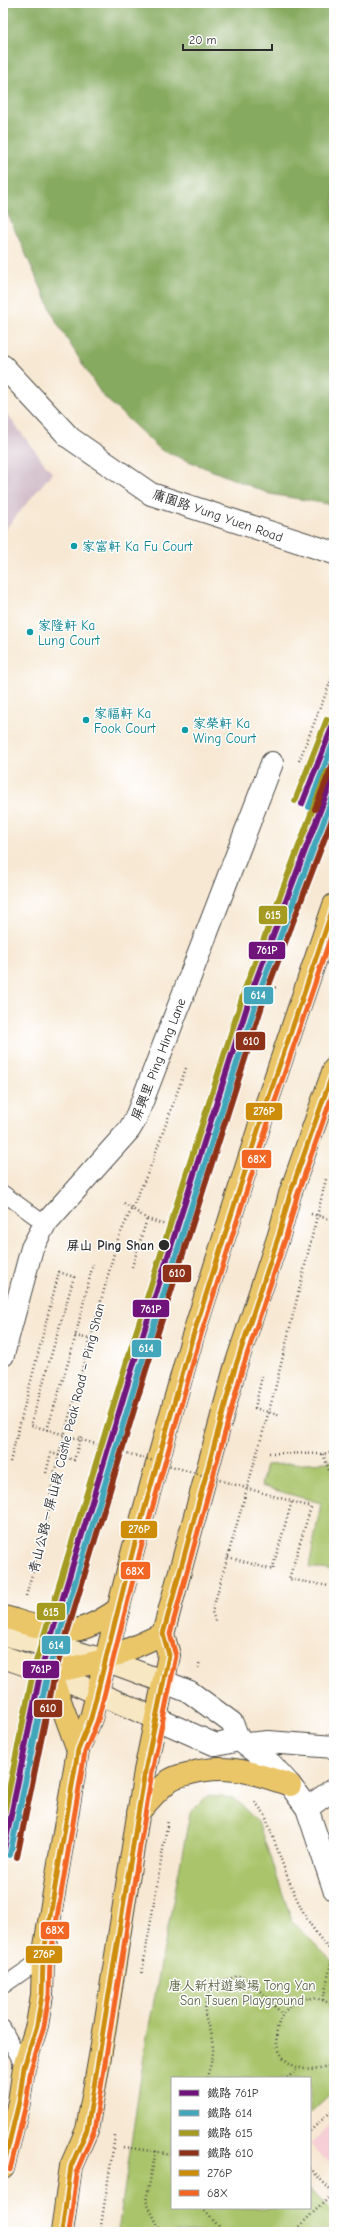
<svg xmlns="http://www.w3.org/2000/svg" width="337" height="2235" viewBox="0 0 337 2235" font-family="'Comic Neue','LXGW WenKai TC',sans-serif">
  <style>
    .built { fill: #f6cfd6 }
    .industrial { fill: #d1bdc9 }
    .green { fill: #a9c46a; stroke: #6a784a }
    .forest { fill: #86aa5e; stroke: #586a44 }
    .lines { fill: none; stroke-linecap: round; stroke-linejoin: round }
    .lane-casing { stroke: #4a4744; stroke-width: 17 }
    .street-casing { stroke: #4a4744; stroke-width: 24 }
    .secondary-casing { stroke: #4a4744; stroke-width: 24 }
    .primary-casing { stroke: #4a4744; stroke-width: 24 }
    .path { stroke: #4a4744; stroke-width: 2.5; stroke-dasharray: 1 3; stroke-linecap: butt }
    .lane { stroke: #fff; stroke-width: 15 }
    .street { stroke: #fff; stroke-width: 22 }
    .secondary { stroke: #f7e8c3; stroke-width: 22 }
    .primary { stroke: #ebc669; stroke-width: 22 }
    .path-bridge { stroke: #4a4744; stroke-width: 2.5; stroke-dasharray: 1 3; stroke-linecap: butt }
    .bus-1-casing { stroke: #fff; stroke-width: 8 }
    .bus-2-casing { stroke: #fff; stroke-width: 8 }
    .bus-1 { stroke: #ce8d09; stroke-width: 5 }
    .bus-2 { stroke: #f26522; stroke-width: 5 }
    .rail-1-casing { stroke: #fff; stroke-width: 9 }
    .rail-2-casing { stroke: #fff; stroke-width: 9 }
    .rail-3-casing { stroke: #fff; stroke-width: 9 }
    .rail-4-casing { stroke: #fff; stroke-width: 9 }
    .rail-1 { stroke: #70147b; stroke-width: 6 }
    .rail-2 { stroke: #43a6bb; stroke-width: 6 }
    .rail-3 { stroke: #a49b20; stroke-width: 6 }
    .rail-4 { stroke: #8d3219; stroke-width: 6 }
    .culture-dot { fill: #0f9aa8; stroke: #fff; stroke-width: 1.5 }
    .stop-dot { fill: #2b2b2b; stroke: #fff; stroke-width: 1.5 }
    .labels { text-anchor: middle; stroke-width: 3; stroke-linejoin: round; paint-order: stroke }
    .street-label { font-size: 13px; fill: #2b2b2b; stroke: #fff }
    .culture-label { font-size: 13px; fill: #0d838f; stroke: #fff; text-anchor: start }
    .stop-label { font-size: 13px; font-weight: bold; fill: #2b2b2b; stroke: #fff; text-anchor: end }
    .park-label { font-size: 13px; fill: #576141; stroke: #fff }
    .line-badge { stroke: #fff; stroke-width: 1.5 }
    .badge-label { font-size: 11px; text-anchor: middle; font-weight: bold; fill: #fff }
  </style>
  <rect width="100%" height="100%" fill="#fff"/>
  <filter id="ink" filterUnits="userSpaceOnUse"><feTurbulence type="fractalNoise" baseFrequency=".025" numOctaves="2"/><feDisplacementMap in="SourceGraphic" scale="8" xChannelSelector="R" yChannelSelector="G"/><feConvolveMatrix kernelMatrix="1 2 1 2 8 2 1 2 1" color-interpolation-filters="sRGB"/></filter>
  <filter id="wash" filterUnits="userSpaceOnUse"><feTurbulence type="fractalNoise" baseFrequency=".012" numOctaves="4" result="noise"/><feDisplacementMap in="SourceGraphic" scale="16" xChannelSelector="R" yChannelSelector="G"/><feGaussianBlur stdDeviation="0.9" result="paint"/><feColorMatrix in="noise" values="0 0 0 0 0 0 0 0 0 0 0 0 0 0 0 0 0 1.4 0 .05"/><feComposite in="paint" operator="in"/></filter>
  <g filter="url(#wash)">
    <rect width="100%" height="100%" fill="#f7e8d3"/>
    <polygon class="built" points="334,2121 334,2169 310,2144"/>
    <polygon class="industrial" points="3,409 52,473 3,532"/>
    <g class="green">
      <polygon points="334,1460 334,1571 309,1567 321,1503 261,1486 266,1465 326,1462"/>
      <polygon points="207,1796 234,1798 258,1822 292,1921 334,1963 334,2090 310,2113 310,2078 172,2078 172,2208 310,2208 310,2189 334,2214 334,2232 118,2232 146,2042 190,1813"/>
    </g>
    <polygon class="forest" points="3,3 334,3 334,505 270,494 161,450 102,395 57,323 3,204"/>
  </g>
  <g filter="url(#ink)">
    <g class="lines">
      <g class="lane-casing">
        <g id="lane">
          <polyline points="3,1193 45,1224"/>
          <polyline points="3,1986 43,1958"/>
          <polyline points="3,2028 24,2067"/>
        </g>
      </g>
      <g class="street-casing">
        <g id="street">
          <polyline points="3,366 70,438 151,494 334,553"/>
          <polyline points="3,1355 32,1248 45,1224 129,1130 135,1120 272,763"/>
          <polyline points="162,1681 190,1692 232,1723 239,1740 271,1764 290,1785 307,1808 334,1889"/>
          <polyline points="155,1718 216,1745 239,1740"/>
          <polyline points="246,1744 268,1742 334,1747"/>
          <polyline points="307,1808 334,1789"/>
        </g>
      </g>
      <g class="secondary-casing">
        <g id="secondary">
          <polyline points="3,1634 105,1660 162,1681"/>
          <polyline points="3,1657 50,1673 155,1718"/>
        </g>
      </g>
      <g class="primary-casing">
        <g id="primary">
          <path d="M3 1617C10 1618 17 1621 24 1623 66 1634 79 1636 117 1610"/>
          <polyline points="78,1750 50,1673 105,1660 163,1634"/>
          <path d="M138 1813C148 1801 158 1790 170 1780 176 1776 184 1775 191 1773 226 1763 256 1773 290 1785"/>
          <polyline points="3,2168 19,2102 24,2067 37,2025 42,1995 43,1958 78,1750 91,1718 133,1550 192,1339 266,1105 334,905"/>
          <polyline points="62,2232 71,2166 87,2130 102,2045 145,1771 169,1655 163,1634 166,1623 235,1368 279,1235 290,1194 334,1069"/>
        </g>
      </g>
      <g class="path">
        <polyline points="299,761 334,673"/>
        <polyline points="263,1003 269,986 277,988"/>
        <polyline points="124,1203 147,1219 188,1232 207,1170"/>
        <polyline points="311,1214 330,1219"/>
        <polyline points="132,1267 147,1219"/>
        <polyline points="75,1336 90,1339"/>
        <polyline points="262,1376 255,1408 281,1416"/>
        <polyline points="47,1430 72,1350 93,1264"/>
        <polyline points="269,1453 323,1454 334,1451"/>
        <polyline points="323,1454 330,1473 334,1477"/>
        <polyline points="10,1462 59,1272 74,1277 34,1414"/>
        <polyline points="46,1473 51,1453 74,1460 81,1436"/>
        <polyline points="228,1557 273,1570 274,1563 292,1501"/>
        <polyline points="26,1596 48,1515 53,1477 69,1417 118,1239 150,1168 186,1068"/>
        <polyline points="215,1621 212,1612 274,1393 326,1179"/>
        <polyline points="198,1668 200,1661"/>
        <path d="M255 1802 264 1813C283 1861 296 1917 334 1954"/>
        <polyline points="142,1973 168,1820"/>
        <polyline points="323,2000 333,1954"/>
        <path d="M334 2006C282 1972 250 2060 305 2069 315 2071 326 2069 334 2062"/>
        <path d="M207 2078C209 2069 214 2056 213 2047 209 2017 197 2016 213 1984L238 1976 251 1980 282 2014"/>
        <polyline points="287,2078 299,2068"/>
        <polyline points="310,2131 334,2109"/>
        <polyline points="123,2147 172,2154"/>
        <polyline points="156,2151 146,2201 161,2232"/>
        <polyline points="310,2168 334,2194"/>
        <polyline points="202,2208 224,2232"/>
        <polyline points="100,2232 115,2136"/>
        <polyline points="293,2232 334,2193"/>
      </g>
      <use href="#lane" class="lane"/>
      <use href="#street" class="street"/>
      <use href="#secondary" class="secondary"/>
      <use href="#primary" class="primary"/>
      <polyline class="path-bridge" points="34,1414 31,1425 311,1507 289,1579 334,1587"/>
      <g class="bus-1-casing">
        <g id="bus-1">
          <polyline points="3,2168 19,2102 24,2067 37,2025 42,1995 43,1958 78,1750 91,1718 133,1550 192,1339 266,1105 334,905"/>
          <polyline points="62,2232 71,2166 87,2130 145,1771 169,1655 163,1634 235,1368 279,1235 290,1194 334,1069"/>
        </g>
      </g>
      <g class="bus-2-casing">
        <g id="bus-2">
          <polyline points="10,2170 26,2104 31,2069 44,2026 49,1995 50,1959 85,1752 98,1720 140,1552 199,1341 273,1107 334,927"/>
          <polyline points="69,2232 78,2168 94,2131 152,1772 176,1656 170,1634 242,1370 286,1237 297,1196 334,1090"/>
        </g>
      </g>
      <use href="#bus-1" class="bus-1"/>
      <use href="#bus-2" class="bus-2"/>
      <g class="rail-1-casing">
        <g id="rail-1">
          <polyline points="302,804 334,722"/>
          <polyline points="3,1854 41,1670 133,1366 253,988 334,774"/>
        </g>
      </g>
      <g class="rail-2-casing">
        <g id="rail-2">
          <polyline points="309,807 334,741"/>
          <polyline points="10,1855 48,1672 140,1368 260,990 334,794"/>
        </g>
      </g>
      <g class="rail-3-casing">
        <g id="rail-3">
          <polyline points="295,801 327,719"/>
          <polyline points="3,1819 34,1668 126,1364 246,986 327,772"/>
        </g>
      </g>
      <g class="rail-4-casing">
        <g id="rail-4">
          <polyline points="315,809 334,761"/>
          <polyline points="17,1857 55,1673 146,1370 266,993 334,814"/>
        </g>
      </g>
      <use href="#rail-1" class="rail-1"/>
      <use href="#rail-2" class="rail-2"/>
      <use href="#rail-3" class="rail-3"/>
      <use href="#rail-4" class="rail-4"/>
    </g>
  </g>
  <g class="culture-dot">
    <circle cx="74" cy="546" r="4"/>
    <circle cx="30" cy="632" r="4"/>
    <circle cx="86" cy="720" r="4"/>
    <circle cx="185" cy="730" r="4"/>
  </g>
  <circle class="stop-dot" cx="164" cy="1245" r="6"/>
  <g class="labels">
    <g class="street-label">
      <text transform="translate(218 515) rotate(19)" y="5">庸園路 Yung Yuen Road</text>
      <text transform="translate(158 1059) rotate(-69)" y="5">屏興里 Ping Hing Lane</text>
      <text transform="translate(66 1438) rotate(-76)" y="5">青山公路－屏山段 Castle Peak Road – Ping Shan</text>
    </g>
    <g class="culture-label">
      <text x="82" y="551">家富軒 Ka Fu Court</text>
      <text x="38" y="630">家隆軒 Ka<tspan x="38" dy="15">Lung Court</tspan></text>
      <text x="94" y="718">家福軒 Ka<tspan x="94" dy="15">Fook Court</tspan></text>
      <text x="193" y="728">家榮軒 Ka<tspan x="193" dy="15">Wing Court</tspan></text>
    </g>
    <g class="stop-label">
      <text x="154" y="1250">屏山 Ping Shan</text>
    </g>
    <g class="park-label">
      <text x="242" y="1990">唐人新村遊樂場 Tong Yan<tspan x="242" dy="15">San Tsuen Playground</tspan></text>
    </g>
  </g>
  <g class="line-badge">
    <rect x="258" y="905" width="30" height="20" rx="4" fill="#a49b20"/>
    <rect x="248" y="941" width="38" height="19" rx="4" fill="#70147b"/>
    <rect x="243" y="986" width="31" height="19" rx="4" fill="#43a6bb"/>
    <rect x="235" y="1031" width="31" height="20" rx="4" fill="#8d3219"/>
    <rect x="245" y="1102" width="38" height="19" rx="4" fill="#ce8d09"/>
    <rect x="241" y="1149" width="31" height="20" rx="4" fill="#f26522"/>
    <rect x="162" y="1264" width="30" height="19" rx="4" fill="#8d3219"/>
    <rect x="132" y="1299" width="38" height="19" rx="4" fill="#70147b"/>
    <rect x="131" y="1339" width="31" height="19" rx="4" fill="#43a6bb"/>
    <rect x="120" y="1520" width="38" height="19" rx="4" fill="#ce8d09"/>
    <rect x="120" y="1561" width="31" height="19" rx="4" fill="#f26522"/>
    <rect x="36" y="1602" width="30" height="19" rx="4" fill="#a49b20"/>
    <rect x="41" y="1635" width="30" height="20" rx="4" fill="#43a6bb"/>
    <rect x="22" y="1660" width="38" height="19" rx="4" fill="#70147b"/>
    <rect x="33" y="1699" width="30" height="19" rx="4" fill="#8d3219"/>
    <rect x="40" y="1921" width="30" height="19" rx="4" fill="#f26522"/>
    <rect x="25" y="1945" width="38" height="19" rx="4" fill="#ce8d09"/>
  </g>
  <g class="badge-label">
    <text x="273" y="919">615</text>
    <text x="267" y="954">761P</text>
    <text x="258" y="999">614</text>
    <text x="251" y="1045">610</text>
    <text x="264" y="1115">276P</text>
    <text x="257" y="1163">68X</text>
    <text x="177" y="1277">610</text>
    <text x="151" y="1313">761P</text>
    <text x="146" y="1352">614</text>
    <text x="139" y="1533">276P</text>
    <text x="135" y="1575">68X</text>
    <text x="51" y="1616">615</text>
    <text x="56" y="1649">614</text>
    <text x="41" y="1673">761P</text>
    <text x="48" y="1712">610</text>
    <text x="55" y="1934">68X</text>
    <text x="44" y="1958">276P</text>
  </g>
  <rect width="337" height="2235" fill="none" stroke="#fff" stroke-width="16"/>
  <rect x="171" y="2077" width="140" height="132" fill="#ffffff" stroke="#aaaaaa"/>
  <rect x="179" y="2090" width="20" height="6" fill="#70147b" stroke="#aaaaaa"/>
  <text x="207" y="2097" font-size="12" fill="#2b2b2b">鐵路 761P</text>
  <rect x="179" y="2110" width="20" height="6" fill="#43a6bb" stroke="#aaaaaa"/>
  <text x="207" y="2117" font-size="12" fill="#2b2b2b">鐵路 614</text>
  <rect x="179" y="2130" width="20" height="6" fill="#a49b20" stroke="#aaaaaa"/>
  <text x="207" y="2137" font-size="12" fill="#2b2b2b">鐵路 615</text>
  <rect x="179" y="2150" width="20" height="6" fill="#8d3219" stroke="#aaaaaa"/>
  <text x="207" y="2157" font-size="12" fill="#2b2b2b">鐵路 610</text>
  <rect x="179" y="2170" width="20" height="6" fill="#ce8d09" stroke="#aaaaaa"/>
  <text x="207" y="2177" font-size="12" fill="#2b2b2b">276P</text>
  <rect x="179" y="2190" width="20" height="6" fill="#f26522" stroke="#aaaaaa"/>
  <text x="207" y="2197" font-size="12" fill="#2b2b2b">68X</text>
  <path d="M183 44v6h89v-6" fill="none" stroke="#2b2b2b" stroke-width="2"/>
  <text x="189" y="44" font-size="12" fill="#2b2b2b" stroke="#ffffff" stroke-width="3" paint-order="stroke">20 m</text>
</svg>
